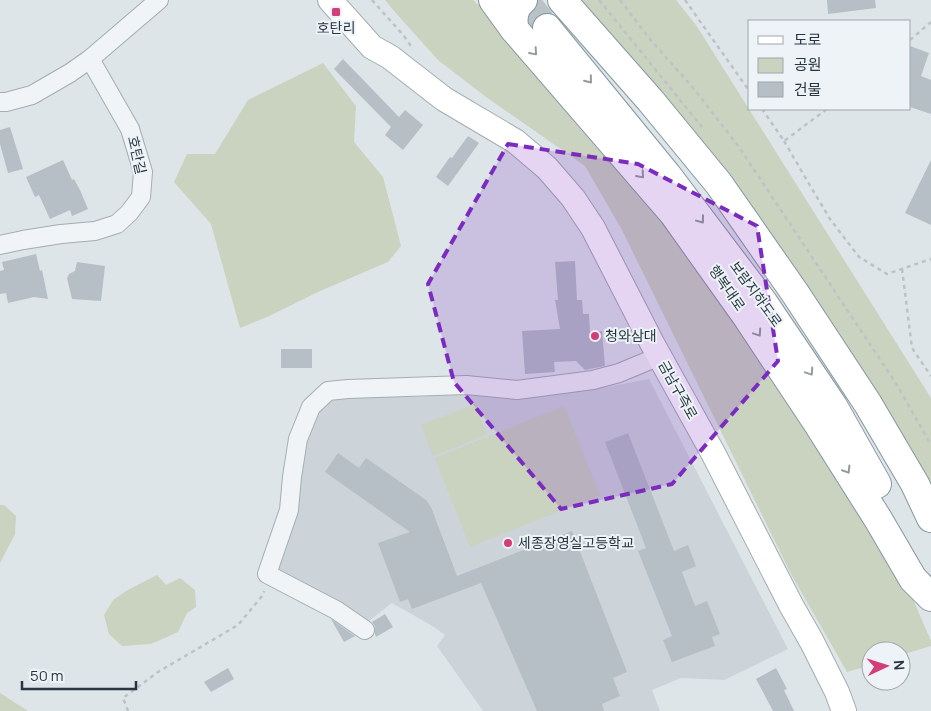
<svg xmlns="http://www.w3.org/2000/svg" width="931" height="711" viewBox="0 0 931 711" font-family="Manrope,'Noto Sans KR',sans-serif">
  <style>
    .built { fill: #ccd4da }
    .green { fill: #c9d3bf }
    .building { fill: #b5bfc5 }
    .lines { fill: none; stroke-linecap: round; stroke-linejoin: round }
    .highway-tunnel { stroke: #b9c2c6; stroke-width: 28; stroke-dasharray: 28 14; stroke-linecap: butt }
    .street-casing { stroke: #a3adb2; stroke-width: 20 }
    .secondary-casing { stroke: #a3adb2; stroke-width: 26 }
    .highway-casing { stroke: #85969f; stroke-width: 30 }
    .path { stroke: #bcc3c7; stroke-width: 2.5; stroke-dasharray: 4 4; stroke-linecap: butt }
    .street { stroke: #f1f4f6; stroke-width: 18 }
    .secondary { stroke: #fff; stroke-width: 24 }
    .highway { stroke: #fff; stroke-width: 28 }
    .oneway { stroke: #939aa0 }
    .marked { fill: #7b2cbf; fill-opacity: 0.2; stroke: #7b2cbf; stroke-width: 4; stroke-dasharray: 10 6; stroke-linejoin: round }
    .poi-dot { fill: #d33d7a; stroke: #edf3f6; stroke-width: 2 }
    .labels { text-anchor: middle; stroke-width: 4; stroke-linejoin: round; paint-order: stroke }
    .poi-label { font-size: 14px; fill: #273640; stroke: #edf3f6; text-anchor: start }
    .street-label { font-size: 14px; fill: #273640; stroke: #edf3f6 }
  </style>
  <rect width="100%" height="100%" fill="#dee5e8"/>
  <polygon class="built" points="649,379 788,649 724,680 681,678 652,690 660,711 483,711 437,646 445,635 434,627 392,603 365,624 272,571 299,451 326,397 412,397 479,394 505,396 597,389"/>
  <g class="green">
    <polygon points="385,0 473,0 490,16 661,207 889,544 931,641 931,646 901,655 901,651 871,651 871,665 847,672 791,574 622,230 585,166 486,97 438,60 394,11"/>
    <polygon points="575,0 676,0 696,25 931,398 931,495"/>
    <polygon points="323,63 356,106 354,142 383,177 401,246 388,262 320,291 267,317 240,328 211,224 174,182 187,154 215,154 248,100"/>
    <polygon points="475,404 487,435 433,456 421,425"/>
    <polygon points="564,406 600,495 470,547 435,458"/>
    <polygon points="0,505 4,505 16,516 15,534 0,563"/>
    <polygon points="157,575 166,585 180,578 195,590 196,607 187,613 178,632 151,644 122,646 109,634 104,615 113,600 126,591"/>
    <polygon points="0,693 28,711 0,711"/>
  </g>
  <g class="building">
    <polygon points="827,0 875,0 876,8 828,14"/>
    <polygon points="910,46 929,53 921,76 931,80 931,114 910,107"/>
    <polygon points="343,59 399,117 405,110 423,125 403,150 385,135 391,127 334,69"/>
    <polygon points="10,127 23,169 8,173 0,144 0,130"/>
    <polygon points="468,136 479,143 448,186 436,177 450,157 452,158"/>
    <polygon points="63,160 72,180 74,179 80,190 88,209 72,216 70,210 50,219 39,195 35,197 26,177"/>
    <polygon points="931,160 931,225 905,213"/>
    <polygon points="36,254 40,271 42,270 48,299 34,297 8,303 6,293 0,294 0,271 4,270 2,262"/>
    <polygon points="575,261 577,300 582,300 583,314 589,314 590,332 602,331 605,366 585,370 576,361 554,362 555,372 525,374 522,331 560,329 555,300 558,300 555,262"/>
    <polygon points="77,262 105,266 101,301 72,299 67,278 69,274 75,271"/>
    <rect x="281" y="349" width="31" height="19"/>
    <polygon points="628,433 674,551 688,545 696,566 682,572 695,606 707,601 720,634 712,637 715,646 672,662 663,640 672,636 638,551 646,548 605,442"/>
    <polygon points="338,453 359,468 366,458 426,500 431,507 457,576 572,531 627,672 613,678 620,696 602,704 604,711 537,711 481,583 412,609 408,599 400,602 378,543 410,532 325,472"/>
    <polygon points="385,614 393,627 376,637 375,634 375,626 372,622"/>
    <polygon points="331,619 355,636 344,642"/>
    <polygon points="228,668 234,679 211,692 204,682"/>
    <polygon points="776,668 787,689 784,690 794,711 773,711 756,679"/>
  </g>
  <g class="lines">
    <polyline class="highway-tunnel" points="524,0 547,28"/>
    <g class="street-casing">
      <g id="street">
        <polyline points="0,102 6,102 32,95 70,73 90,59 159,0"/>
        <polyline points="0,245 23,240 61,234 95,231 117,224 129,213 141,197 143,172 130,129 90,59"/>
        <polyline points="365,630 336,610 267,574 289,510 292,477 298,439 311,407 328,391 348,389 466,385 517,390 593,380 619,373 660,356"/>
      </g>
    </g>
    <g class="secondary-casing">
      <polyline id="secondary" points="330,0 372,47 390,57 444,99 515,141 547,168 573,198 593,228 652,343 713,453 791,605 812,642 837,692 844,711"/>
    </g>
    <g class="highway-casing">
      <g id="highway">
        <polyline points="493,0 514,29 673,213 747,317 818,424 878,519 913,579 931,597"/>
        <polyline points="562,0 650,100 719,184 795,293 868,404 915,484 931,518"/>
        <polyline points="547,28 667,175 763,302 833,406 877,484"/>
        <path d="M514 29C513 18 513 8 523 0"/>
      </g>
    </g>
    <g class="path">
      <polyline points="372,0 404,36 413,49"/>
      <polyline points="599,0 702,127"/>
      <polyline points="620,0 649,38 694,89 739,147 897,385 931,445"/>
      <polyline points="685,0 750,92"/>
      <polyline points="910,40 931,22"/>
      <polyline points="762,109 784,141 827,109"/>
      <polyline points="784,141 805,177 830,219 859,257 887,274 931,259"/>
      <polyline points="902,269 912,348 931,376"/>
      <polyline points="128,711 123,698 158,672 238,625 263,595 264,591"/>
    </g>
    <use href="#street" class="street"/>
    <use href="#secondary" class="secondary"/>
    <use href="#highway" class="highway"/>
  </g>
  <defs><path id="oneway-chevron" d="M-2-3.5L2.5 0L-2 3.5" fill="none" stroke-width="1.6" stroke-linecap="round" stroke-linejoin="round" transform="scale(1.25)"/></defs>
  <g class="oneway">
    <use href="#oneway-chevron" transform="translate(534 52) rotate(49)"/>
    <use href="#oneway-chevron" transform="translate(589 80) rotate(51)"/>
    <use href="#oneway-chevron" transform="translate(641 175) rotate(49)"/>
    <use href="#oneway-chevron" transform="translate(701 220) rotate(53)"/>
    <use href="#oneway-chevron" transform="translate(758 333) rotate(56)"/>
    <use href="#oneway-chevron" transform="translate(810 372) rotate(56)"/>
    <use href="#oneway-chevron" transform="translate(847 470) rotate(58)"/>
  </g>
  <path class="marked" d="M508 144 638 164 757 226 778 361 672 484 561 509 454 382 428 284Z"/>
  <g class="poi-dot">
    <rect x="331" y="7" width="10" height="10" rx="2.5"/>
    <circle cx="595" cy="336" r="5"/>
    <circle cx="508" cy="543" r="5"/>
  </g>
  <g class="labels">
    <g class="poi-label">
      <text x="336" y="33" text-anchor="middle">호탄리</text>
      <text x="605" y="341">청와삼대</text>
      <text x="518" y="548">세종장영실고등학교</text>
    </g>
    <g class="street-label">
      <text transform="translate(137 155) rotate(77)" y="5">호탄길</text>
      <text transform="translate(727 288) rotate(55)" y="5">행복대로</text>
      <text transform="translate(756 294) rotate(54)" y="5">보람지하도로</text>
      <text transform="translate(678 390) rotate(61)" y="5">금남구즉로</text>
    </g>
  </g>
  <rect x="748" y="20" width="162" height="90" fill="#edf3f6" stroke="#9ea7ad"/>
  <rect x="758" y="36" width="25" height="8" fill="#ffffff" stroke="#9ea7ad"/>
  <text x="794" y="45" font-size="15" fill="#273640">도로</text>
  <rect x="758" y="58" width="25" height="15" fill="#c9d3bf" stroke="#9ea7ad"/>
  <text x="794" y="70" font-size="15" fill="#273640">공원</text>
  <rect x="758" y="82" width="25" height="15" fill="#b5bfc5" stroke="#9ea7ad"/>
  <text x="794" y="95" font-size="15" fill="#273640">건물</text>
  <g transform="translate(886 666) rotate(86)"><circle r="24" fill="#edf3f6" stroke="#9ea7ad"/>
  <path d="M0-4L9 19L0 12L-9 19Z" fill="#d33d7a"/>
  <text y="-8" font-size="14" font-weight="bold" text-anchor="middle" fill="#273640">N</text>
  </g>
  <path d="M22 681v8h114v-8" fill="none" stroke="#273640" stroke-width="2.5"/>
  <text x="30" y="681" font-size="15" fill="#273640" stroke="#edf3f6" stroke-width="4" paint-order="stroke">50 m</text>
</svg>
